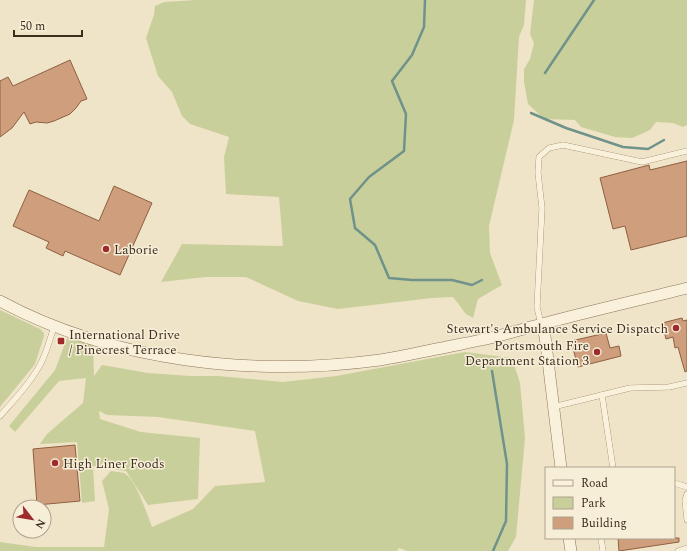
<svg xmlns="http://www.w3.org/2000/svg" width="687" height="551" viewBox="0 0 687 551" font-family="Spectral,serif">
  <style>
    .green { fill: #c9cf9b }
    .lines { fill: none; stroke-linecap: round; stroke-linejoin: round }
    .stream { stroke: #6f938a; stroke-width: 2.5 }
    .building { fill: #cf9f7d; stroke: #8d5f41 }
    .lane-casing { stroke: #8d765c; stroke-width: 6 }
    .street-casing { stroke: #8d765c; stroke-width: 12 }
    .lane { stroke: #faf1dc; stroke-width: 5.5 }
    .street { stroke: #faf1dc; stroke-width: 11 }
    .poi-dot { fill: #9e2a2b; stroke: #f7eed8; stroke-width: 1.5 }
    .labels { text-anchor: middle; stroke-width: 3; stroke-linejoin: round; paint-order: stroke }
    .poi-label { font-size: 13px; fill: #3d2e20; stroke: #f7eed8; text-anchor: start }
  </style>
  <rect width="100%" height="100%" fill="#f0e4c8"/>
  <g class="green">
    <polygon points="196,0 526,0 524,25 519,37 514,120 489,226 490,253 502,285 478,299 473,318 466,314 453,297 432,298 338,309 298,301 246,277 206,277 161,282 182,244 283,246 279,197 226,194 224,157 229,137 190,124 182,116 172,92 158,76 146,38 154,15 155,6 164,2"/>
    <polygon points="534,0 687,0 687,125 683,127 673,123 656,122 650,130 632,138 615,137 581,127 575,120 544,119 528,104 524,82 524,69 530,59 534,43 530,34"/>
    <polygon points="0,310 40,329 44,333 44,336 35,364 31,369 0,407"/>
    <path d="M67 338 93 344 94 376 102 365 148 373 190 376H218L283 382 336 376 465 352 512 358 520 383 525 438 516 537 508 551H407L399 548 397 551H0V542L36 547H104L109 509 102 481 111 471C115 472 121 472 124 473 136 479 147 514 152 527L193 509 215 486 265 482 255 431 158 417 107 415 99 411 100 419 141 432 200 438 198 499 148 505 126 471 93 466 95 501 82 503 77 442 40 444 47 434 83 403 86 378 59 381 15 432 9 426 55 370Z"/>
  </g>
  <g class="lines">
    <g class="stream">
      <polyline points="425,0 424,27 412,55 392,81 406,114 404,151 369,177 350,199 355,228 375,245 389,278 412,280 452,280 472,285 482,280"/>
      <polyline points="545,73 594,0"/>
      <polyline points="531,113 566,128 623,147 648,149 664,140"/>
      <polyline points="492,371 507,464 506,521 493,551"/>
    </g>
  </g>
  <g class="building">
    <polygon points="70,60 87,99 81,101 76,108 70,114 54,121 47,123 36,122 30,124 24,112 12,128 0,137 0,81 8,77 13,86"/>
    <polygon points="687,161 687,236 631,250 625,226 613,229 600,178 649,165 650,170"/>
    <polygon points="114,186 152,203 120,275 65,251 63,256 46,248 49,242 13,226 29,190 99,221"/>
    <polygon points="682,318 683,321 687,320 687,371 685,372 678,347 675,348 673,337 666,339 662,323"/>
    <polygon points="606,333 610,348 619,346 621,356 578,367 571,341"/>
    <polygon points="75,445 80,501 37,505 33,449"/>
    <polygon points="618,538 679,538 679,542 619,551"/>
  </g>
  <g class="lines">
    <g class="lane-casing">
      <g id="lane">
        <polyline points="541,324 537,307 542,208 538,173 539,157 549,148 563,145 642,162 687,151"/>
        <polyline points="602,395 613,468"/>
        <polyline points="553,407 630,388 669,387 687,383"/>
        <path d="M0 416C13 401 27 387 37 370 46 357 49 341 54 327"/>
        <polyline points="674,483 687,487"/>
        <polyline points="687,494 685,500 687,520"/>
        <polyline points="601,538 603,551"/>
        <polyline points="678,551 687,548"/>
      </g>
    </g>
    <g class="street-casing">
      <g id="street">
        <path d="M0 301C113 362 254 377 380 360 401 357 421 352 442 348 455 345 468 343 481 340 501 336 522 329 542 324 590 311 639 300 687 288"/>
        <polyline points="541,324 545,336 561,468"/>
        <polyline points="569,538 571,551"/>
      </g>
    </g>
    <use href="#lane" class="lane"/>
    <use href="#street" class="street"/>
  </g>
  <g class="poi-dot">
    <circle cx="106" cy="249" r="4"/>
    <circle cx="676" cy="328" r="4"/>
    <rect x="57" y="337" width="8" height="8" rx="2"/>
    <circle cx="597" cy="352" r="4"/>
    <circle cx="55" cy="463" r="4"/>
  </g>
  <g class="labels">
    <g class="poi-label">
      <text x="114" y="254">Laborie</text>
      <text x="668" y="333" text-anchor="end">Stewart's Ambulance Service Dispatch</text>
      <text x="69" y="339">International Drive<tspan x="69" dy="15">/ Pinecrest Terrace</tspan></text>
      <text x="589" y="350" text-anchor="end">Portsmouth Fire<tspan x="589" dy="15">Department Station 3</tspan></text>
      <text x="63" y="468">High Liner Foods</text>
    </g>
  </g>
  <rect x="545" y="467" width="130" height="72" fill="#f7eed8" stroke="#ada18e"/>
  <rect x="553" y="480" width="20" height="6" fill="#faf1dc" stroke="#ada18e"/>
  <text x="581" y="487" font-size="12" fill="#3d2e20">Road</text>
  <rect x="553" y="497" width="20" height="12" fill="#c9cf9b" stroke="#ada18e"/>
  <text x="581" y="507" font-size="12" fill="#3d2e20">Park</text>
  <rect x="553" y="517" width="20" height="12" fill="#cf9f7d" stroke="#ada18e"/>
  <text x="581" y="527" font-size="12" fill="#3d2e20">Building</text>
  <g transform="translate(32 519) rotate(121)"><circle r="19" fill="#f7eed8" stroke="#ada18e"/>
  <path d="M0-3L7 15L0 10L-7 15Z" fill="#9e2a2b"/>
  <text y="-6" font-size="11" font-weight="bold" text-anchor="middle" fill="#3d2e20">N</text>
  </g>
  <path d="M14 30v6h68v-6" fill="none" stroke="#3d2e20" stroke-width="2"/>
  <text x="20" y="30" font-size="12" fill="#3d2e20" stroke="#f7eed8" stroke-width="3" paint-order="stroke">50 m</text>
</svg>
